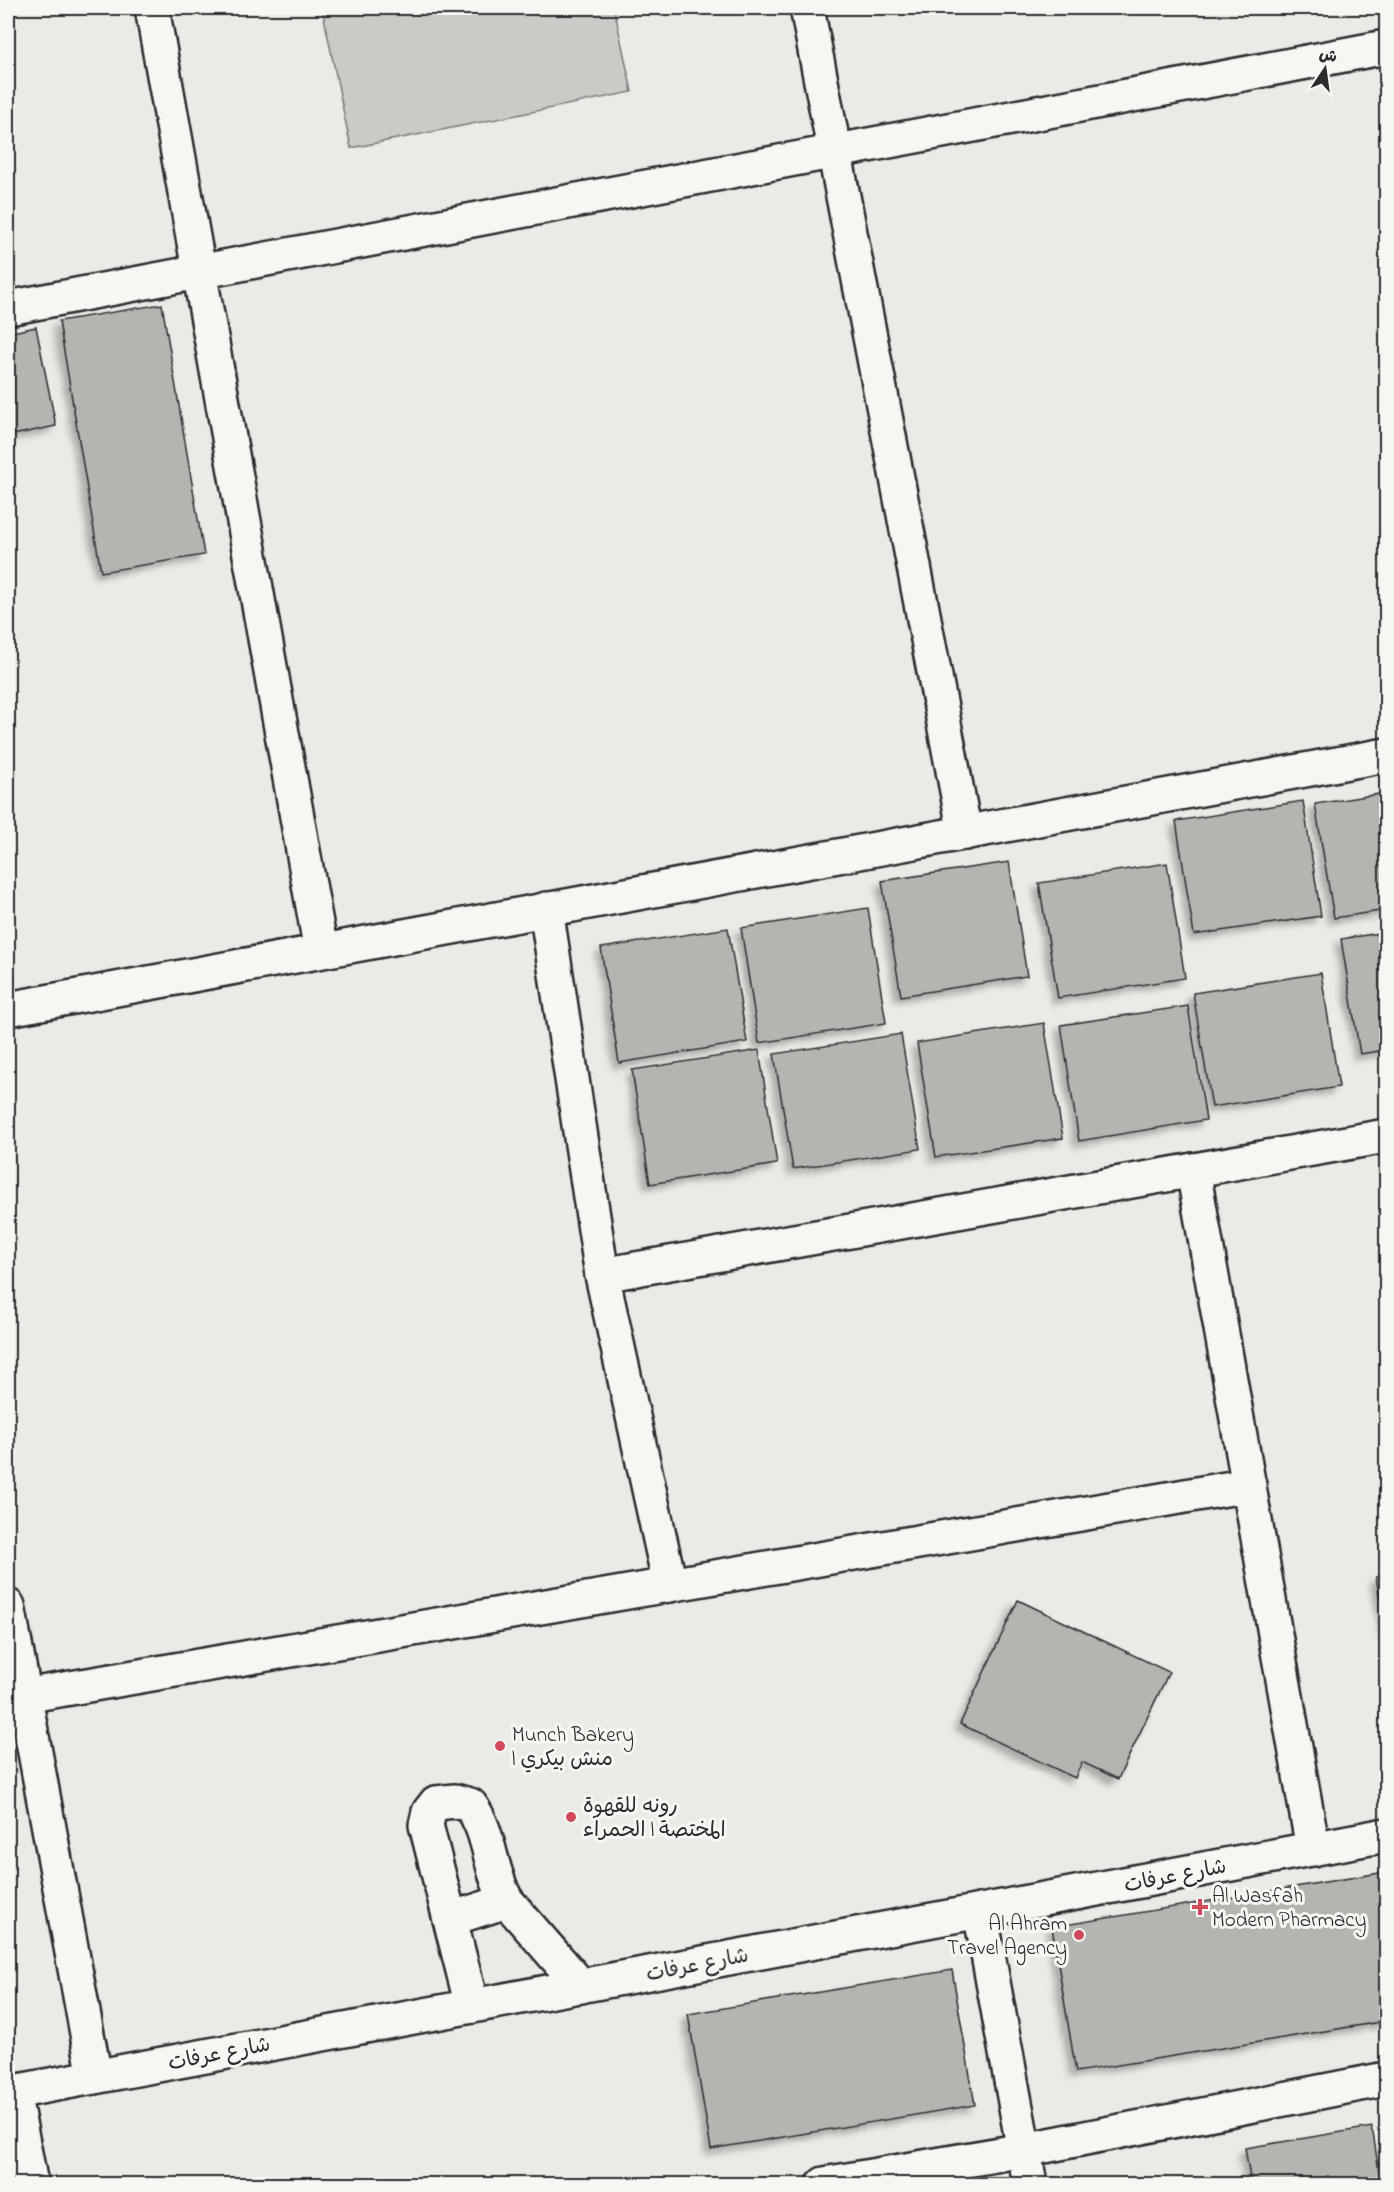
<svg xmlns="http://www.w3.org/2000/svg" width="1394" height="2192" viewBox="0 0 1394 2192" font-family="'Indie Flower','Playpen Sans Arabic',sans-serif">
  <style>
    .green { fill: #cacac7; stroke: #7a7a79; stroke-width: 1.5 }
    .building { fill: #b4b4b1; stroke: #2b2b2b; stroke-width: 1.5; filter: url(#shadow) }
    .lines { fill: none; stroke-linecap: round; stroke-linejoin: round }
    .minor-casing { stroke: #2b2b2b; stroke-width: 38 }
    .minor { stroke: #f6f6f2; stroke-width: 33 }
    .poi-dot { fill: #d1495b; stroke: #f6f6f2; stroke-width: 2 }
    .labels { text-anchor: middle; stroke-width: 6; stroke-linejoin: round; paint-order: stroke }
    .poi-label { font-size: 21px; fill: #2b2b2b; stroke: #f6f6f2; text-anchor: start }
    .street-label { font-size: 21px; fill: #2b2b2b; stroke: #f6f6f2 }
  </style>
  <defs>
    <filter id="shadow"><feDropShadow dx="-5.5" dy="5.5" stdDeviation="3" flood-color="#0004"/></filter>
  </defs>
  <rect width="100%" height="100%" fill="#eaeae6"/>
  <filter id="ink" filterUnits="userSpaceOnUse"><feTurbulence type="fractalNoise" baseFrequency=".0167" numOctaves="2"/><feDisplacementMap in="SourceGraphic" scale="12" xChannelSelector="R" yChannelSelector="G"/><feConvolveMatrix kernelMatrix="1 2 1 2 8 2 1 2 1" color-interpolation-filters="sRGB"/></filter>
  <g filter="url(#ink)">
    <polygon class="green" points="322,8 614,8 632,92 351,148"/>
    <g class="building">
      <polygon points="162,304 204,555 101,572 59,321"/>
      <polygon points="36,327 56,426 8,436 8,333"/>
      <polygon points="1386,793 1386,910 1334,918 1315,804"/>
      <polygon points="1303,801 1321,916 1194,935 1176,821"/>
      <polygon points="1009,862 1027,976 901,996 882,881"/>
      <polygon points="1167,863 1185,978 1058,998 1039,883"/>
      <polygon points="868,908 886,1023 759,1043 741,928"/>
      <polygon points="728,928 747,1042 619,1063 601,948"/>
      <polygon points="1386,932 1386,1050 1360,1054 1341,939"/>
      <polygon points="1321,973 1339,1087 1212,1107 1193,993"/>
      <polygon points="1188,1006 1206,1120 1079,1141 1061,1025"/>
      <polygon points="1044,1023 1063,1138 936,1157 917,1043"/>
      <polygon points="901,1034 920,1149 793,1169 774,1054"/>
      <polygon points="759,1050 777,1164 650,1184 632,1070"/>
      <polygon points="1386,1575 1386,1633 1376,1577"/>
      <polygon points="1018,1600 1169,1672 1118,1779 1082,1762 1075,1778 960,1724"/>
      <polygon points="1386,1872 1386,2021 1076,2072 1052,1927"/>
      <polygon points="952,1970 975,2105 711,2149 688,2014"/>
      <polygon points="1372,2127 1381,2184 1251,2184 1245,2148"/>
    </g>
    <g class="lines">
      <g class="minor-casing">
        <g id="minor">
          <polyline points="152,8 321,951"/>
          <polyline points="807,8 965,833"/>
          <polyline points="8,308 1386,47"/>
          <polyline points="546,909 602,1275 670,1585"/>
          <polyline points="8,1009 1386,755"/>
          <polyline points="1193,1170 1313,1849"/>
          <polyline points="602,1275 1386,1136"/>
          <polyline points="8,1606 95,2077"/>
          <polyline points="24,1696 1249,1485"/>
          <polyline points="980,1911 1030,2184"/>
          <polyline points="450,1919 507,1901"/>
          <path d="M472 2006 426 1825 429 1812 436 1803 455 1801 470 1805C491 1832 489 1871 507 1901L581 1986"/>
          <polyline points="13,2092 31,2184"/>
          <polyline points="8,2093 1386,1835"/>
          <polyline points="824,2184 1024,2150 1386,2079"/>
        </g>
      </g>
      <use href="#minor" class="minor"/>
    </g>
  </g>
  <g class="poi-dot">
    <circle cx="500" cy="1746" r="6"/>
    <circle cx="571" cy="1817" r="6"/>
    <path d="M1197 1898h6v6h6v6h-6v6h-6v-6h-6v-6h6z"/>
    <circle cx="1079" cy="1935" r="6"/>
  </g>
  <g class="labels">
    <g class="poi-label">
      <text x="512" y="1741">Munch Bakery<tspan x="512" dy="24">| منش بيكري</tspan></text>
      <text x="583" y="1812">رونه للقهوة<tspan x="583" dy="24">المختصة | الحمراء</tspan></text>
      <text x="1212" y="1902">Al Wasfah<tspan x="1212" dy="24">Modern Pharmacy</tspan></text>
      <text x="1067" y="1930" text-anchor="end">Al Ahram<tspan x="1067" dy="24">Travel Agency</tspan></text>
    </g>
    <g class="street-label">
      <text transform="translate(1175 1875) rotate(-11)" y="7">شارع عرفات</text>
      <text transform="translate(697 1964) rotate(-11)" y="7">شارع عرفات</text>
      <text transform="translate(219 2053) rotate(-11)" y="7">شارع عرفات</text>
    </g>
  </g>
  <rect width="1394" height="2192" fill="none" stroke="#f6f6f2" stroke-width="30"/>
  <rect x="15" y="15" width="1364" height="2162" fill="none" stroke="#2b2b2b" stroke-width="2" filter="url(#ink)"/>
  <g transform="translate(1325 69) rotate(13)" stroke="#f6f6f2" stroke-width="4.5" paint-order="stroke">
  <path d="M0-4.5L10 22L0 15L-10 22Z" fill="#2b2b2b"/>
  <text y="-9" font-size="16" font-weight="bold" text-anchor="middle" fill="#2b2b2b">ش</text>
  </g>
</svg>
